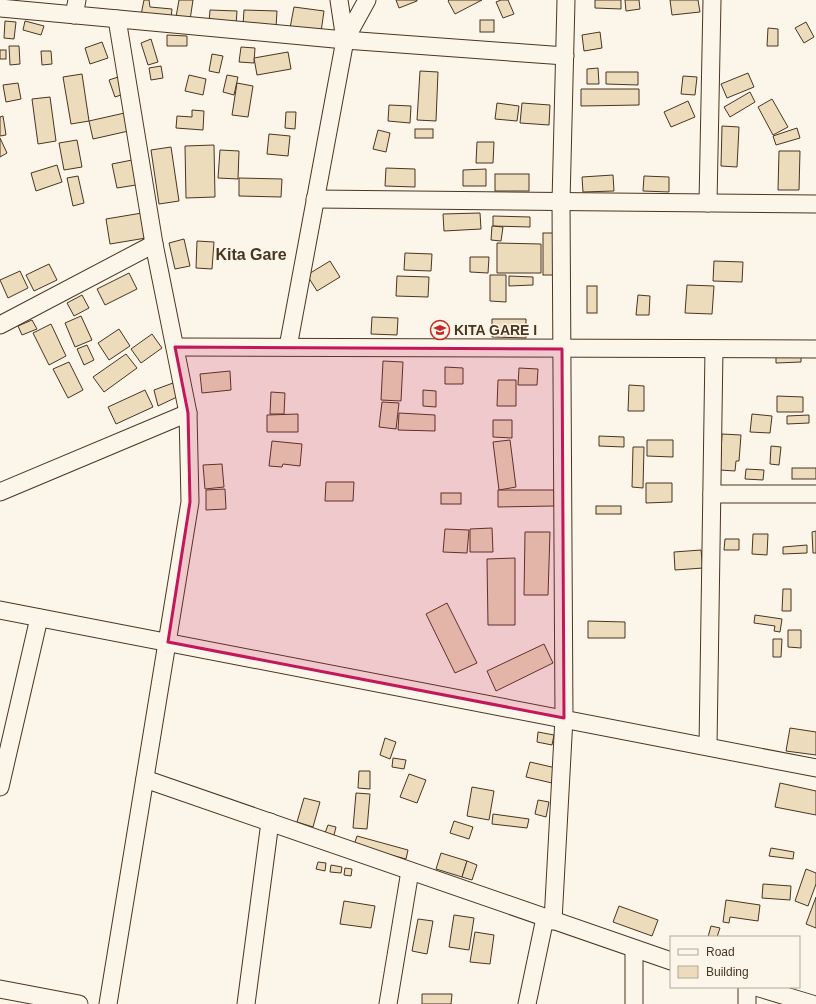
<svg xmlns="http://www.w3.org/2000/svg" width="816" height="1004" viewBox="0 0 816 1004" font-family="Helvetica,sans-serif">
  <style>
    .building { fill: #ecdcbc; stroke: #4a3520 }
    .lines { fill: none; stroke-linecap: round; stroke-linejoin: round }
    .minor-casing { stroke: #4a3520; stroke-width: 19 }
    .minor { stroke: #fbf6e9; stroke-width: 17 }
    .marked { fill: #c2185b; fill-opacity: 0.2; stroke: #c2185b; stroke-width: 3; stroke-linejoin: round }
    .labels { text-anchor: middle; stroke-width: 3; stroke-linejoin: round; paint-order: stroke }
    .poi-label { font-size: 14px; font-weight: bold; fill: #4a3520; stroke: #fbf6e9; text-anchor: start }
    .quarter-label { font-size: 16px; font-weight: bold; fill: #4a3520; stroke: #fbf6e9 }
  </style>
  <rect width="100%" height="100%" fill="#fbf6e9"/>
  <g class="building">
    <polygon points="144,0 149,0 150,7 172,9 171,18 141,15"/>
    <polygon points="179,0 193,0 190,20 176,17"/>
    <polygon points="396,0 417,0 417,1 399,8"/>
    <polygon points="449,0 482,0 455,14 448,1"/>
    <polygon points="501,0 508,0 514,14 503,18 496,2"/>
    <polygon points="595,0 621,0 621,9 595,8"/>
    <polygon points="625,0 639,0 640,9 626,11"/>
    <polygon points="670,0 698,0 700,12 672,15"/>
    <polygon points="294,7 324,11 321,32 290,28"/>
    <polygon points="210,10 237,11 236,25 209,23"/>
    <polygon points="244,10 277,11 276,27 243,25"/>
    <rect x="480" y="20" width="14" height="12"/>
    <polygon points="5,21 16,22 14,39 4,38"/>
    <polygon points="25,21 44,26 41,35 23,30"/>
    <polygon points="806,22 814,37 804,43 795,28"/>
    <polygon points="768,28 778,29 778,46 767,46"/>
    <polygon points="600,32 602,48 584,51 582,35"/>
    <polygon points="167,35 187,36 187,46 167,46"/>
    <polygon points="151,39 158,62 148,65 141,43"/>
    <polygon points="102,42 108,58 90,64 85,48"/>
    <polygon points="9,46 19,46 20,64 10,65"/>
    <polygon points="241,47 255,48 254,63 239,62"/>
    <rect x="0" y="50" width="6" height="9"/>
    <polygon points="41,51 51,51 52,64 42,65"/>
    <polygon points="288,52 291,69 257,75 254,58"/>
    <polygon points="212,54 223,56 219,73 209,71"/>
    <polygon points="161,66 163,78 151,80 149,68"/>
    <polygon points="598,68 599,84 587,84 587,69"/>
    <polygon points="420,71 438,72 436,121 417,120"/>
    <polygon points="606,72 638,72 638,85 606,84"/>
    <polygon points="748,73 754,87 727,98 721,84"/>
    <polygon points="82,74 89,121 71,124 63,77"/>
    <polygon points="189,75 206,79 203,95 185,91"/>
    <polygon points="227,75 238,77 234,95 223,92"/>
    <polygon points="683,76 697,77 695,95 681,94"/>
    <polygon points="118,77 124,94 115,97 109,80"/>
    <polygon points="18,83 21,99 6,102 3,85"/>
    <polygon points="237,83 253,86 248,117 232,115"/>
    <polygon points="581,89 639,89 639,105 581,106"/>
    <polygon points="750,92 755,102 730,117 724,107"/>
    <polygon points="50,97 56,141 38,144 32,99"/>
    <polygon points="772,99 788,127 773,135 758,107"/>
    <polygon points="688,101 695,117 671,127 664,112"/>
    <polygon points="497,103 519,106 517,121 495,119"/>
    <polygon points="522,103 550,105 549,125 520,123"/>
    <polygon points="389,105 411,106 410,123 388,121"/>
    <polygon points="192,110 204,111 203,130 176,128 177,116 192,117"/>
    <polygon points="129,112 133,130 93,139 89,121"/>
    <polygon points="286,112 296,112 295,129 285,128"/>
    <polygon points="3,116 6,135 0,136 0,117"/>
    <polygon points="722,126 739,127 737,167 721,166"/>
    <polygon points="797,128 800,138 776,145 773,136"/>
    <rect x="415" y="129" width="18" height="9"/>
    <polygon points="378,130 390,133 386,152 373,149"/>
    <polygon points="269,134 290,136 288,156 267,154"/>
    <polygon points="0,138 7,153 0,157"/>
    <polygon points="77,140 82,167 64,170 59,143"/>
    <polygon points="477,142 494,142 493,163 476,163"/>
    <polygon points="214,145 215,197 186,198 185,146"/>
    <polygon points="171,147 179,201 159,204 151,150"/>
    <polygon points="220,150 239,151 238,179 218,178"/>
    <polygon points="779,151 800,151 799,190 778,190"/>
    <polygon points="132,160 136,185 117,188 112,164"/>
    <polygon points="57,165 62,182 36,191 31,173"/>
    <polygon points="386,168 415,169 415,187 385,186"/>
    <polygon points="486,169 486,186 463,186 463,170"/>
    <rect x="495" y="174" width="34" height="17"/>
    <polygon points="613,175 614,191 583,192 582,177"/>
    <polygon points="78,176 84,203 73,206 67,178"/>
    <polygon points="644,176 669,177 669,192 643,191"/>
    <polygon points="239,178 282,179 281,197 239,196"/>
    <polygon points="142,213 146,238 110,244 106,219"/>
    <polygon points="480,213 481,229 444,231 443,214"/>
    <polygon points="493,216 530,217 530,227 493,226"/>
    <polygon points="492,226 503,227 501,241 491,240"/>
    <rect x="543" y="233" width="13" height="42"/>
    <polygon points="184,239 190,266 175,269 169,243"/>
    <polygon points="197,241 214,242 212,269 196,268"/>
    <polygon points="497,243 541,244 541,273 497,273"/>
    <polygon points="405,253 432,254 431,271 404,270"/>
    <polygon points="470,257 489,257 488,273 470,272"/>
    <polygon points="330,261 340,277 317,291 307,275"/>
    <polygon points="714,261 743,262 742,282 713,281"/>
    <polygon points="49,264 57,280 34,291 26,275"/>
    <polygon points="20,271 28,288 8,298 0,280"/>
    <polygon points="129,273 137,289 105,305 97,289"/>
    <polygon points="490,275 506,275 506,302 490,301"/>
    <polygon points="397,276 429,277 428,297 396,296"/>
    <polygon points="509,276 533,277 533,285 509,286"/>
    <polygon points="687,285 714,286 712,314 685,313"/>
    <rect x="587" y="286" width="10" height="27"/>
    <polygon points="82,295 89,308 74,316 67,303"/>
    <polygon points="638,295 650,296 649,315 636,315"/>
    <polygon points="81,316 92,340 75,347 65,323"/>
    <polygon points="372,317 398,318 397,335 371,334"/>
    <polygon points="492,319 526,319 526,338 492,337"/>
    <polygon points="32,320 37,329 22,335 18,326"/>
    <polygon points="51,324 66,356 49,365 33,333"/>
    <polygon points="119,329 130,346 109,360 98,343"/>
    <polygon points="152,334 162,348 141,363 131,349"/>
    <polygon points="87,345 94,360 84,365 77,349"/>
    <polygon points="126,354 137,368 104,392 93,377"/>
    <polygon points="801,356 801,362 776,363 776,357"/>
    <polygon points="383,361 403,362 401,401 381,400"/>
    <polygon points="69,362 83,390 68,398 53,369"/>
    <polygon points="445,367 463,368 463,384 445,384"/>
    <polygon points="519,368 538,369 537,385 518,385"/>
    <polygon points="230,371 231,390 202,393 200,374"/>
    <polygon points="498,380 516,380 516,406 497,406"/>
    <polygon points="173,383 177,397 158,406 154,390"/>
    <polygon points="629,385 644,386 644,411 628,411"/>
    <polygon points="145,390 153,407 116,424 108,407"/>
    <polygon points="423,390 436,391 436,407 423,406"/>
    <polygon points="271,392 285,393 284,414 270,414"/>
    <polygon points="777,396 803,397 803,412 777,412"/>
    <polygon points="382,402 399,403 396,429 379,427"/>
    <polygon points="399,413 435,415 435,431 398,430"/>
    <polygon points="298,414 298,432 267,432 267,415"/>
    <polygon points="752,414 772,416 770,433 750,432"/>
    <polygon points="809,415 809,423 787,424 787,416"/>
    <polygon points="493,420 512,420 512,438 493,437"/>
    <polygon points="722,434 741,435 739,461 736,461 735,471 720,470"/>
    <polygon points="599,436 624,437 624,447 599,446"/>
    <polygon points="510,440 516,487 499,490 493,442"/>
    <polygon points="647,440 673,440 673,457 647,456"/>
    <polygon points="272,441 302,444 300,466 283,464 282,467 269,466"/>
    <polygon points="771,446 781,447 779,465 770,464"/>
    <polygon points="633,447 644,447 643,488 632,487"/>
    <polygon points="222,464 224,487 205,489 203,465"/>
    <rect x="792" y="468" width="24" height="11"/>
    <polygon points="746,469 764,470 763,480 745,479"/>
    <polygon points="326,482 354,482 353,501 325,501"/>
    <polygon points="646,483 672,483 672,502 646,503"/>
    <polygon points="225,489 226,509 206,510 206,490"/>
    <polygon points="498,490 554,490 554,506 498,507"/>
    <rect x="441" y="493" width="20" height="11"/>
    <rect x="596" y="506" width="25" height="8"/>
    <polygon points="492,528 493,552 470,552 470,529"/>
    <polygon points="445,529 469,530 467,553 443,552"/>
    <polygon points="816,531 816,553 813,553 812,532"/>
    <polygon points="525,532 550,532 548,595 524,595"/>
    <polygon points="753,534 768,534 767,555 752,554"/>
    <polygon points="725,539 739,539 739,550 724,550"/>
    <polygon points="807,545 807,553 783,554 783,547"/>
    <polygon points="701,550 703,568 675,570 674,552"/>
    <polygon points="515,558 515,625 488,625 487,559"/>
    <polygon points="783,589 791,589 791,611 782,611"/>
    <polygon points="447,603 477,663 455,673 426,614"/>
    <polygon points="755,615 782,619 780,632 774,631 775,626 754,623"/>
    <polygon points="588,621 625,622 625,638 588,638"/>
    <polygon points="788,630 801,630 801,648 788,647"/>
    <polygon points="773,639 782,639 781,657 773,657"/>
    <polygon points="544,644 553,663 496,691 487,671"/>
    <polygon points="790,728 816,732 816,755 786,751"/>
    <polygon points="538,732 554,735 552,745 537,742"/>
    <polygon points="385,738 396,742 390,759 380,755"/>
    <polygon points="393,758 406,760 404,769 392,767"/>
    <polygon points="530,762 556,768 552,783 526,777"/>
    <polygon points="359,771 370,771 370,789 358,788"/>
    <polygon points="409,774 426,780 417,803 400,797"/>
    <polygon points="780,783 816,791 816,815 775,807"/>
    <polygon points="472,787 494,791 489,820 467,816"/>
    <polygon points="356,793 370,794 367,829 353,828"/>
    <polygon points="304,798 320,802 313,827 297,822"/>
    <polygon points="538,800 549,802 546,817 535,814"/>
    <polygon points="493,814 529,819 527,828 492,824"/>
    <polygon points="454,821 473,827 469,839 450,833"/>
    <polygon points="328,825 336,827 334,835 325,833"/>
    <polygon points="357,836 408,850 406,859 354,845"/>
    <polygon points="771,848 794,852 793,859 769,856"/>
    <polygon points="441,853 467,861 462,877 436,869"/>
    <polygon points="467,861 477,865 472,880 462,877"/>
    <polygon points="318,862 326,863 325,871 316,869"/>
    <polygon points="331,865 342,867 341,873 330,872"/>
    <polygon points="345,868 352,869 351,876 344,875"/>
    <polygon points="806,869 816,873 816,884 808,906 795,901"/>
    <polygon points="763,884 791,886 790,900 762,898"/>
    <polygon points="816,897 816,928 806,924"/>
    <polygon points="726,900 760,905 758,921 730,917 729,923 723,922"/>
    <polygon points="344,901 375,906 371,928 340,924"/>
    <polygon points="619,906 658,920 652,936 613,922"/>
    <polygon points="454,915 474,918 469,950 449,947"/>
    <polygon points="418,919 433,921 427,954 412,951"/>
    <polygon points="711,926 720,928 717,937 708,937"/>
    <polygon points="475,932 494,935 490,964 470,962"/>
    <polygon points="422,994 452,994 451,1004 422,1004"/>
  </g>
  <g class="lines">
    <g class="minor-casing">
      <g id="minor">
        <polyline points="339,0 345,40 367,0"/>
        <polyline points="0,8 345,40 565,56"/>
        <polyline points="74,15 77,0"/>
        <polyline points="315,199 816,204"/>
        <polyline points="708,203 712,0"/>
        <polyline points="0,325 154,244"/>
        <polyline points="175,347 816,349"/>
        <polyline points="288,347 345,40"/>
        <polyline points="0,492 188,413"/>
        <polyline points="712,494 816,494"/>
        <polyline points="0,610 816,768"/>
        <polyline points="708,746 714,349"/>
        <polyline points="145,779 671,961"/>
        <polyline points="0,787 39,618"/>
        <polyline points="553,921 564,718 561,202 566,0"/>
        <polyline points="747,987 747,1004"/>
        <polyline points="756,987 812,1004"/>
        <polyline points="0,989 79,1004"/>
        <polyline points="108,1004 190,502 188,413 154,244 117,19"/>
        <polyline points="246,1004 270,822"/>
        <polyline points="388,1004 410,871"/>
        <polyline points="527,1004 545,918"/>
        <polyline points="634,1004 634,950"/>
      </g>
    </g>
    <use href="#minor" class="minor"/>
  </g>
  <path class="marked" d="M175 347 562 349 564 718 168 642 190 502 188 413Z"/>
  <defs>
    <g id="school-ring" transform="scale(1)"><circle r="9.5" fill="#fbf6e9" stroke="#c62828" stroke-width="1.5"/><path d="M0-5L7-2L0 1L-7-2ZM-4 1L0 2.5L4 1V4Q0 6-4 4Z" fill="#c62828"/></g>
  </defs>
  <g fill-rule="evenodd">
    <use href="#school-ring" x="440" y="330"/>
  </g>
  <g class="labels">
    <g class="poi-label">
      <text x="454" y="335">KITA GARE I</text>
    </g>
    <g class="quarter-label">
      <text x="251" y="260">Kita Gare</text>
    </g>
  </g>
  <rect x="670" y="936" width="130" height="52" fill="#fbf6e9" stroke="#b4a999"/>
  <rect x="678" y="949" width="20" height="6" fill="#fbf6e9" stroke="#b4a999"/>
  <text x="706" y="956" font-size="12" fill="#4a3520">Road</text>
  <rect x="678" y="966" width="20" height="12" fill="#ecdcbc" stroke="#b4a999"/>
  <text x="706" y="976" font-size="12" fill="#4a3520">Building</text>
</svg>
